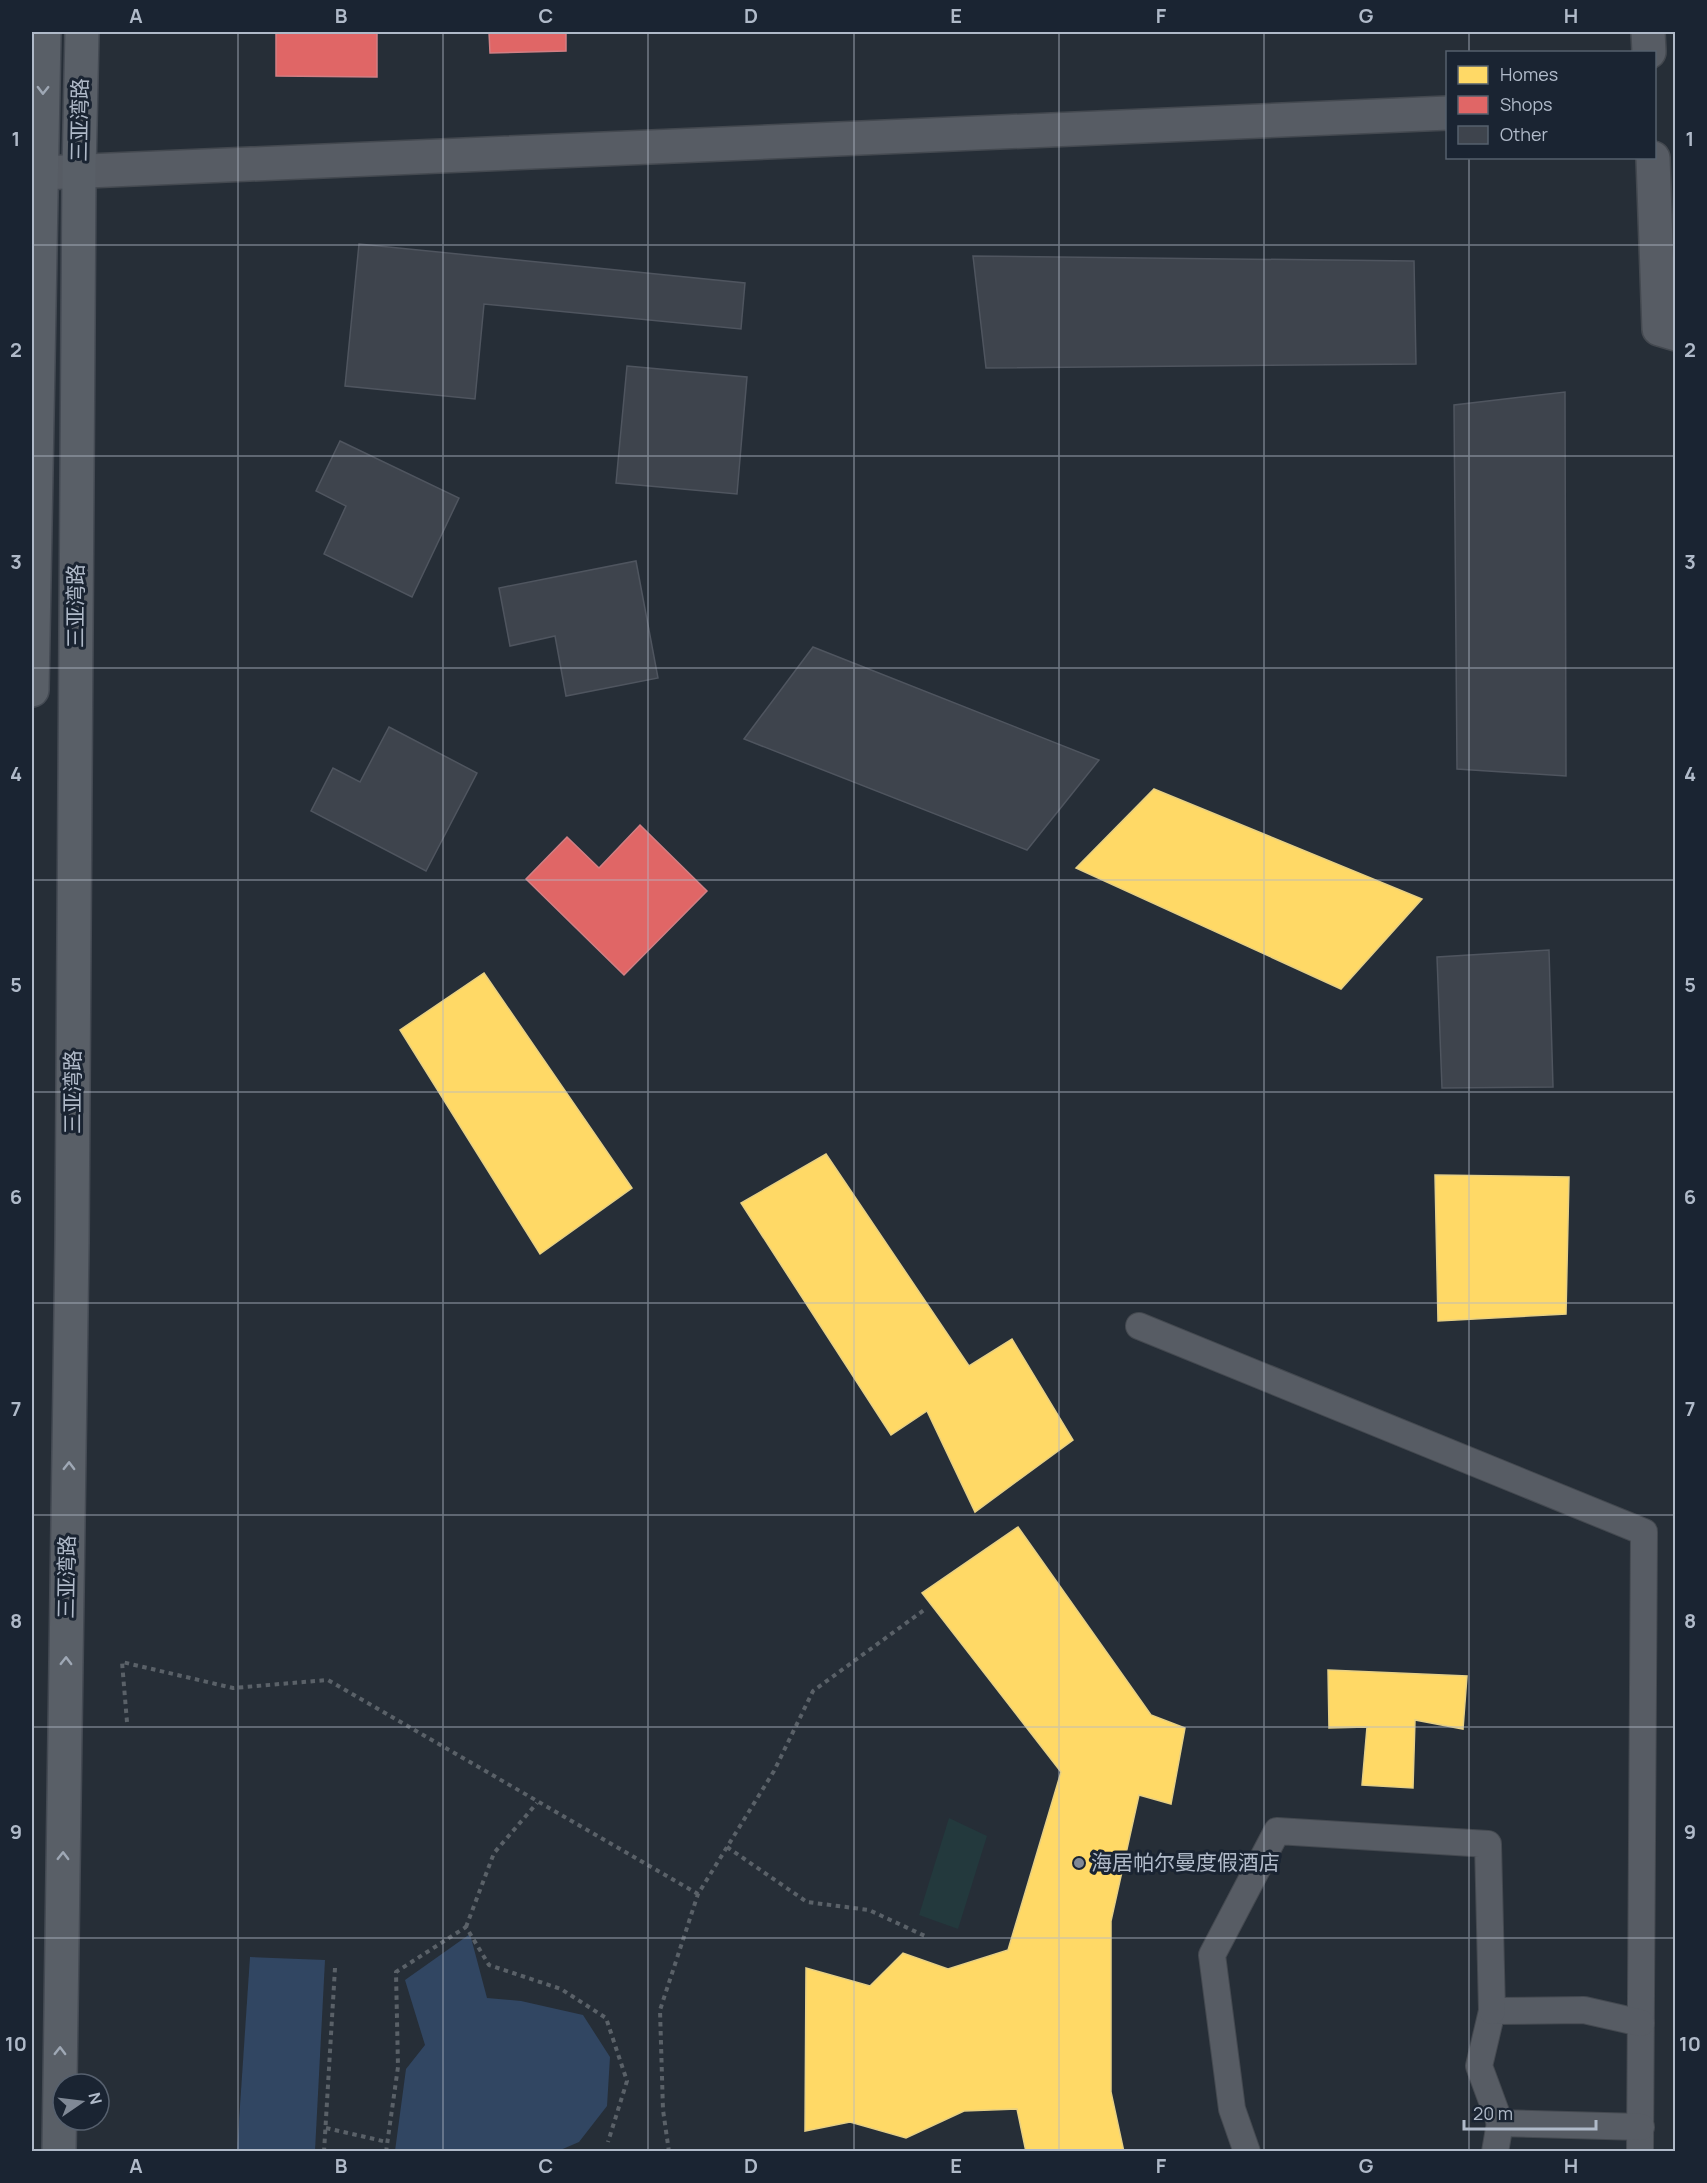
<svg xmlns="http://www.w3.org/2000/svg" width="1707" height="2183" viewBox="0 0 1707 2183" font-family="Manrope,'Noto Sans SC',sans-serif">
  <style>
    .green { fill: #23393d }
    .water { fill: #314662 }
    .homes { fill: #ffd966; stroke: #e7d084; stroke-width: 1.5 }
    .shops { fill: #e06666; stroke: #d27f84; stroke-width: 1.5 }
    .building { fill: #3e444d; stroke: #4f555f; stroke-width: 1.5 }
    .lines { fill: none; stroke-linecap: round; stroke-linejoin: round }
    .lane-casing { stroke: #444950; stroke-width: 28 }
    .street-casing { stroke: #444950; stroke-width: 36 }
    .primary-casing { stroke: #444a53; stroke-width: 36 }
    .path { stroke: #5a6168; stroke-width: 4; stroke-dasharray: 4.5 4.5; stroke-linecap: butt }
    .lane { stroke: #575c64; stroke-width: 26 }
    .street { stroke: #575c64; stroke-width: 33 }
    .primary { stroke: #595f67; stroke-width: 33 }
    .oneway { stroke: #9fa8b5 }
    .grid { fill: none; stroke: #b0bac9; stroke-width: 1.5; stroke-opacity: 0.55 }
    .poi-dot { fill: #808996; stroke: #1a2432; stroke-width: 2 }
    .labels { text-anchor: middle; stroke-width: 6; stroke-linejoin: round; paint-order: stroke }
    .street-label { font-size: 21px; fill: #b0bac9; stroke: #1a2432 }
    .poi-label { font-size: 21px; fill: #b0bac9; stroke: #1a2432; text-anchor: start }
    .neatline { fill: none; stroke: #b0bac9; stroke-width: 2 }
    .grid-label { font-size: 20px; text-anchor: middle; font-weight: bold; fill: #b0bac9 }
  </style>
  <rect width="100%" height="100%" fill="#262e37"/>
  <polygon class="green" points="949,1818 987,1836 958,1929 919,1915"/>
  <g class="water">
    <polygon points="470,1934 487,1998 521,2001 583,2015 610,2057 607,2106 579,2142 558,2151 395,2151 406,2069 425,2045 405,1980"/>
    <polygon points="250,1957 325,1960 315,2151 237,2151"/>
  </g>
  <g class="homes">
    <polygon points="1154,789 1422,899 1341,989 1076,868"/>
    <polygon points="484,973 632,1188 540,1254 400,1030"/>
    <polygon points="826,1154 969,1366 1012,1339 1073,1440 975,1512 927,1411 891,1435 741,1203"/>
    <polygon points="1435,1175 1569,1177 1566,1314 1438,1321"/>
    <polygon points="1018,1527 1151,1715 1185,1728 1171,1804 1139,1795 1111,1921 1111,2092 1124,2152 1026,2152 1017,2109 964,2111 906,2138 850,2122 805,2131 806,1968 870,1986 903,1953 948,1969 1008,1950 1061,1772 922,1593"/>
    <polygon points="1328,1670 1467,1676 1463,1729 1415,1720 1413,1788 1362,1785 1367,1727 1329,1728"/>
  </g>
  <g class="shops">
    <polygon points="276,32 377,32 377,77 276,76"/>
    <polygon points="489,32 566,32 566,51 490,53"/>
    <polygon points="640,825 707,891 624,975 526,879 567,837 599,868"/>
  </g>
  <g class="building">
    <polygon points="359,244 745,283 741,329 484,304 475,399 345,386"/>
    <polygon points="973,256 1414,261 1416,364 986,368"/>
    <polygon points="627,366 747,377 737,494 616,483"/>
    <polygon points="1565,392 1566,776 1457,769 1454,405"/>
    <polygon points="340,441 459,498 412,597 324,554 346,506 316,491"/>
    <polygon points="636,561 658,678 566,696 555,636 510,646 499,588"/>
    <polygon points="813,647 1099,760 1027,850 744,739"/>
    <polygon points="389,727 477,773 426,871 311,811 333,768 360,782"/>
    <polygon points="1549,950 1553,1087 1442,1088 1437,957"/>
  </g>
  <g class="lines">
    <g class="lane-casing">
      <g id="lane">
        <polyline points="1139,1326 1644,1532 1640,2152"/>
        <polyline points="1641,2127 1500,2123 1479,2066 1492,2011 1584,2010 1641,2023"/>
        <polyline points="1247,2152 1232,2109 1212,1955 1277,1831 1488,1844 1492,2011"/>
        <polyline points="1495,2152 1500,2123"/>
      </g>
    </g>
    <g class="street-casing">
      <g id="street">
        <polyline points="1648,32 1649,52"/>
        <polyline points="1653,158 1659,329 1676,334"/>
        <polyline points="41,173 1448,113"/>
      </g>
    </g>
    <g class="primary-casing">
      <g id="primary">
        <polyline points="32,690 44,32"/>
        <polyline points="59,2152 72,1243 79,172 82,32"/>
      </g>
    </g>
    <g class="path">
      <polyline points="127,1722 122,1662 233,1688 328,1680 698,1894"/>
      <polyline points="727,1847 807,1902 869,1910 925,1936"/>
      <polyline points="466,1927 494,1853 537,1803"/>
      <polyline points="326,2128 387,2142"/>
      <polyline points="324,2152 335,1968"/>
      <polyline points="386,2152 398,2067 396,1972 466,1927 489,1965 561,1989 606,2018 627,2081 608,2142"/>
      <polyline points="669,2152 663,2110 660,2010 698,1894 774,1771 813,1691 924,1610"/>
    </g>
    <use href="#lane" class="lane"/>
    <use href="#street" class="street"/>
    <use href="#primary" class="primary"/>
  </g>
  <defs><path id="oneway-chevron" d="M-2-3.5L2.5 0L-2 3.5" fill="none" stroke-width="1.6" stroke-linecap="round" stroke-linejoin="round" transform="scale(1.5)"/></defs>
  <g class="oneway">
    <use href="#oneway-chevron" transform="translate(43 90) rotate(91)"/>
    <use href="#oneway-chevron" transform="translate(69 1466) rotate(-89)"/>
    <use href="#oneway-chevron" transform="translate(66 1661) rotate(-89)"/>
    <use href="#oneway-chevron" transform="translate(63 1856) rotate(-89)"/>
    <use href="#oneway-chevron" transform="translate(60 2051) rotate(-89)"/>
  </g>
  <path class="grid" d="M238 32V2152M443 32V2152M648 32V2152M854 32V2152M1059 32V2152M1264 32V2152M1469 32V52M1469 158V2152M32 245H1676M32 456H1676M32 668H1676M32 880H1676M32 1092H1676M32 1303H1676M32 1515H1676M32 1727H1676M32 1938H1676"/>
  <circle class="poi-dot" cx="1079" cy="1863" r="6"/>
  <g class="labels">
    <g class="street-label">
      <text transform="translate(80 120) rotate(-89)" y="7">三亚湾路</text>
      <text transform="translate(76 606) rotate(-90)" y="7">三亚湾路</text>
      <text transform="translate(73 1092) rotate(-90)" y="7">三亚湾路</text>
      <text transform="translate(67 1577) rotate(-89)" y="7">三亚湾路</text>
    </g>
    <g class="poi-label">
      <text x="1091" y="1870">海居帕尔曼度假酒店</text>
    </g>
  </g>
  <rect width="1707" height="2183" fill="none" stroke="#1a2432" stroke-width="66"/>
  <rect x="1446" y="51" width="210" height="108" fill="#1a2432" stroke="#56606e" stroke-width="1.5"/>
  <rect x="1458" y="66" width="30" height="18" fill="#ffd966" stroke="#56606e" stroke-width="1.5"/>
  <text x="1500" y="81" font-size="18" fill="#b0bac9">Homes</text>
  <rect x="1458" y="96" width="30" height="18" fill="#e06666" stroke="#56606e" stroke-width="1.5"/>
  <text x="1500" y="111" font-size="18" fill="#b0bac9">Shops</text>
  <rect x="1458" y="126" width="30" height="18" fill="#3e444d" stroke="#56606e" stroke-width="1.5"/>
  <text x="1500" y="141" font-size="18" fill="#b0bac9">Other</text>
  <g transform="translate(81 2102) rotate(76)"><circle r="28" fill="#1a2432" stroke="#56606e" stroke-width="1.5"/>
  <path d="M0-4.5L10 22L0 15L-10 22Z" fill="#808996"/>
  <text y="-9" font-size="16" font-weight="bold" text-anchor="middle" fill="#b0bac9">N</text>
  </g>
  <path d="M1464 2120v9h132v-9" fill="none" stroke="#b0bac9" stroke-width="3"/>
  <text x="1473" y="2120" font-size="18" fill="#b0bac9" stroke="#1a2432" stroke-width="4.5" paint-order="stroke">20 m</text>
  <rect x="33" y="33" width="1641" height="2117" class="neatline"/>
  <g class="grid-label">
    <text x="136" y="23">A</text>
    <text x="341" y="23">B</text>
    <text x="546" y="23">C</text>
    <text x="751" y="23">D</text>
    <text x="956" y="23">E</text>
    <text x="1161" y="23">F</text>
    <text x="1366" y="23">G</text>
    <text x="1571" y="23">H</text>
    <text x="16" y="146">1</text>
    <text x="1690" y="146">1</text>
    <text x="16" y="357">2</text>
    <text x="1690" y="357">2</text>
    <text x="16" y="569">3</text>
    <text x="1690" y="569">3</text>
    <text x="16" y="781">4</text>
    <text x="1690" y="781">4</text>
    <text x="16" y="992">5</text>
    <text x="1690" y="992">5</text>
    <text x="16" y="1204">6</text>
    <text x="1690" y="1204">6</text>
    <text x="16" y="1416">7</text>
    <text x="1690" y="1416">7</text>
    <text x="16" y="1628">8</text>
    <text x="1690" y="1628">8</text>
    <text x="16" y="1839">9</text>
    <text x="1690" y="1839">9</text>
    <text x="16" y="2051">10</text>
    <text x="1690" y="2051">10</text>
    <text x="136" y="2173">A</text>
    <text x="341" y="2173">B</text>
    <text x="546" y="2173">C</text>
    <text x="751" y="2173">D</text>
    <text x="956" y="2173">E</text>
    <text x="1161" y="2173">F</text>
    <text x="1366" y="2173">G</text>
    <text x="1571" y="2173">H</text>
  </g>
</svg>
